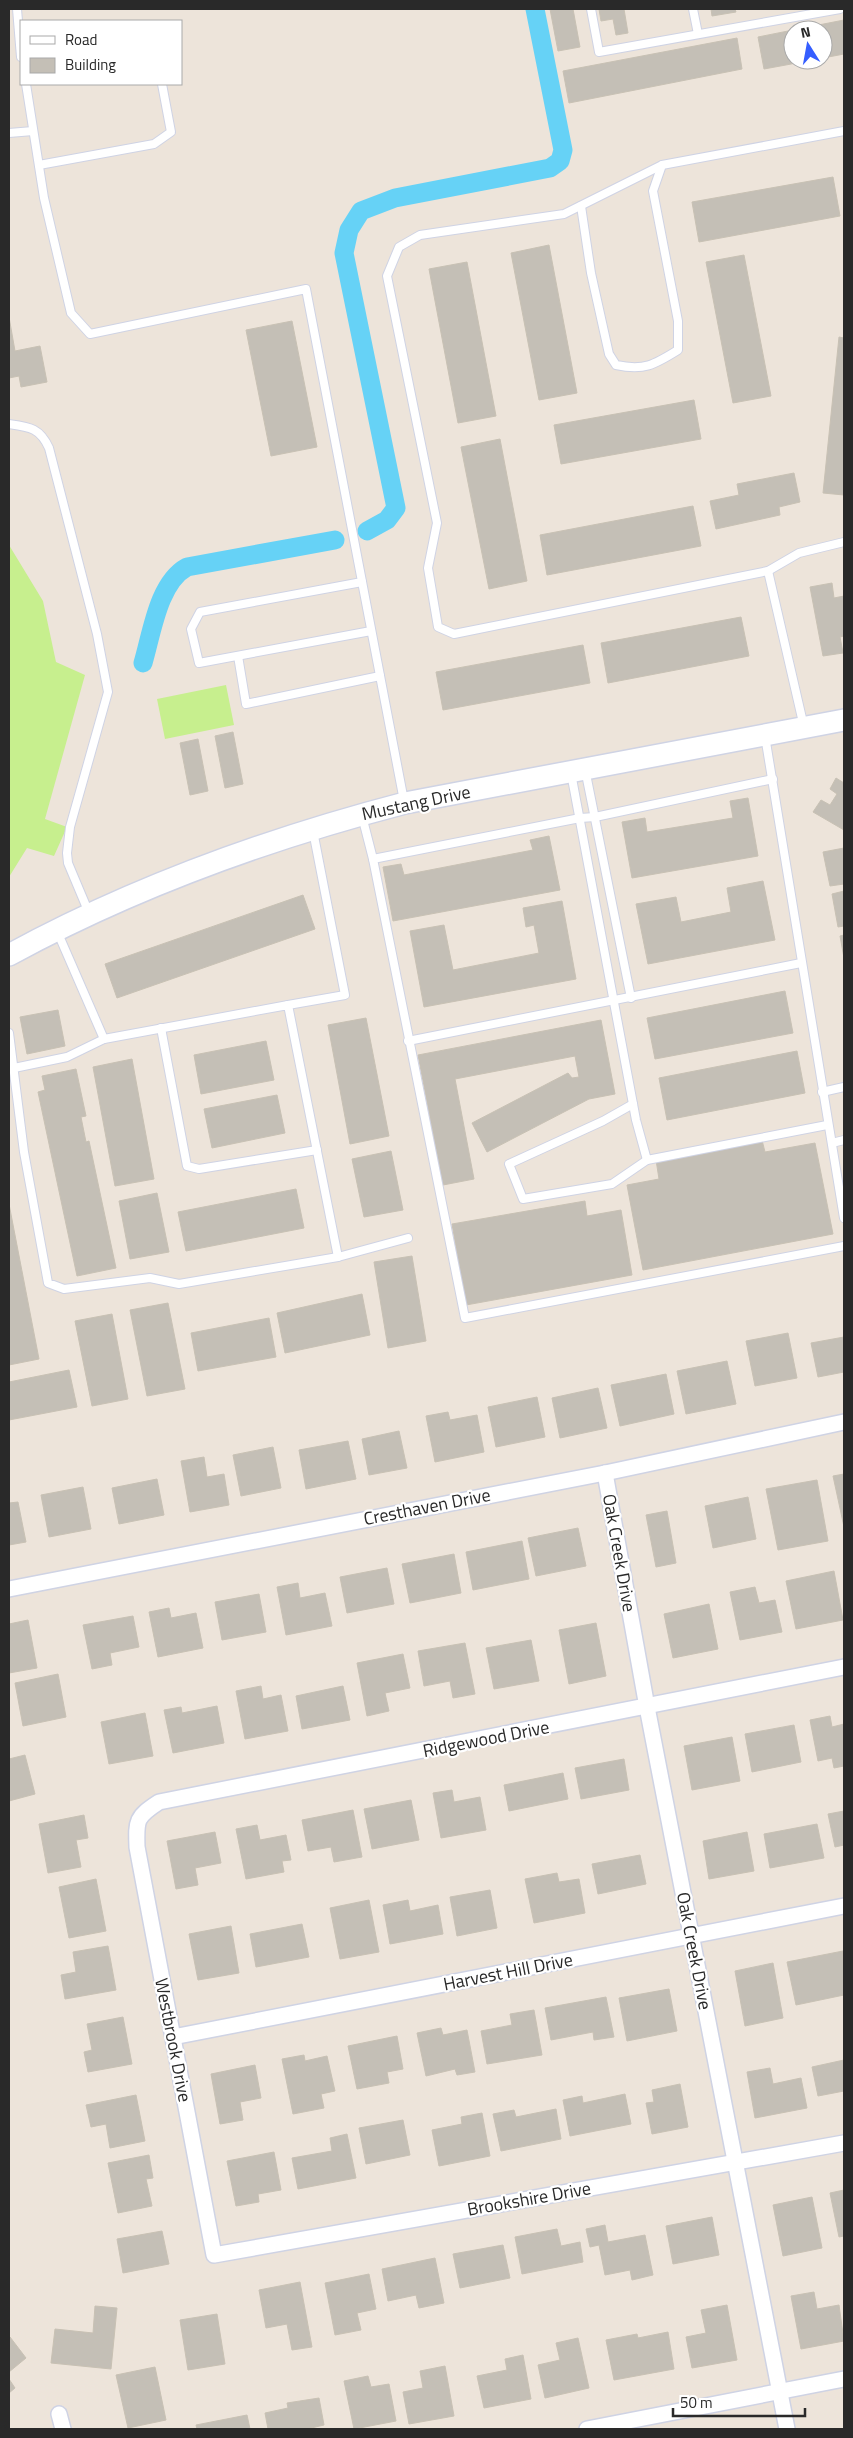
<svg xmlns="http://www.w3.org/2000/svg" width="853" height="2438" viewBox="0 0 853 2438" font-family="'Titillium Web',sans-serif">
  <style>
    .pitch { fill: #c7ef8e }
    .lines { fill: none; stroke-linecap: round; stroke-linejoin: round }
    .canal { stroke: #66d2f6; stroke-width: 19 }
    .building { fill: #c4bfb6; stroke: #c8c1b4 }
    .lane-casing { stroke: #cfd3e4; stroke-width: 10 }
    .street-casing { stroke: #cfd3e4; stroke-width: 18 }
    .secondary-casing { stroke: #cfd3e4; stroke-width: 24 }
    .lane { stroke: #fff; stroke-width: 8 }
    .street { stroke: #fff; stroke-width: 15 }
    .secondary { stroke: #fff; stroke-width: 21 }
    .labels { text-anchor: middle; stroke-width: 4.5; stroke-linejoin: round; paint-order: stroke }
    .street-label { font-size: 18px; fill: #292929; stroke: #fff }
  </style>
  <rect width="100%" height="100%" fill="#ede4da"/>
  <g class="pitch">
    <polygon points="9,545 43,601 56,662 85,675 45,819 67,827 54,856 27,848 9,877"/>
    <polygon points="226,685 234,725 165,739 157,699"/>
  </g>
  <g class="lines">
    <g class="canal">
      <polyline points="367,531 387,520 396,508 344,253 349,230 361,211 395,198 550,168 560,161 563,150 535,9"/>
      <path d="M143 663C152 633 158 583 187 567L335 540"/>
    </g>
  </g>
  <g class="building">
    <polygon points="550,9 573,9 580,47 558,51"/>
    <polygon points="599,9 624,9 628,33 616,35 613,19 601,21"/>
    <polygon points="711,9 735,9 736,12 712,16"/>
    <polygon points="844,20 844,54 823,58 823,30 793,30"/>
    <polygon points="793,30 793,60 813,60 764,69 758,37"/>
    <polygon points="737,38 742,69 569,103 563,71"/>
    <polygon points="833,177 840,216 699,242 692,202"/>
    <polygon points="549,245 577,393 539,400 511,253"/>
    <polygon points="744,255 771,396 733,403 706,262"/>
    <polygon points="467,262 496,416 458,423 429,269"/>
    <polygon points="9,317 15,351 40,346 47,382 21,387 19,376 9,378"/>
    <polygon points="292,321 317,447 271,456 246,330"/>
    <polygon points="839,337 844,338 844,495 823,493"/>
    <polygon points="694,400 701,439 561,464 554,425"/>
    <polygon points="500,439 527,581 489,589 461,447"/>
    <polygon points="794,473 800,502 779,507 780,515 716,529 710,501 739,495 737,484"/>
    <polygon points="693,506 701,546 547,575 540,535"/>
    <polygon points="832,583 834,598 844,596 844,636 840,637 843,653 823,656 810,587"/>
    <polygon points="741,617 749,656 608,683 601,643"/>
    <polygon points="583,645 590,683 443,710 436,672"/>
    <polygon points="233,732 243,784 225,788 215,736"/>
    <polygon points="198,739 208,791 190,795 180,743"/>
    <polygon points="836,778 844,783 844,830 813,812 821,800 830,805 837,794 830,789"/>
    <polygon points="748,798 758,856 632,878 622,822 645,818 647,832 733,818 730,801"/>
    <polygon points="549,836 560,890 393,921 383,867 401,864 404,875 533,850 530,840"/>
    <polygon points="844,848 844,884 830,886 823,852"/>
    <polygon points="763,881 775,940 648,964 636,904 676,897 681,922 731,912 727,888"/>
    <polygon points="844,891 844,926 838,927 832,894"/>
    <polygon points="303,895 315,929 117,998 105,964"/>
    <polygon points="562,901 576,979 424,1007 410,931 444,925 453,970 539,953 534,925 526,927 523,908"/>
    <polygon points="844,935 844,958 840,936"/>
    <polygon points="785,991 793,1033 655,1059 647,1018"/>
    <polygon points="58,1010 65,1046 27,1054 20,1017"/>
    <polygon points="366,1018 389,1136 350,1144 328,1025"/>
    <polygon points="601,1020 615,1094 589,1099 487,1152 472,1123 568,1073 572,1078 579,1077 575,1056 455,1079 474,1179 443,1185 418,1055"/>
    <polygon points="266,1041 274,1080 201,1094 194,1055"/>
    <polygon points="797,1051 805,1093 667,1120 659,1078"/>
    <polygon points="132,1059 154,1179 115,1186 93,1067"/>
    <polygon points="76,1069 86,1116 81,1117 86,1142 89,1141 116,1268 77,1276 38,1092 45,1090 42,1076"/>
    <polygon points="277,1095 285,1133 212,1148 204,1109"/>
    <polygon points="762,1140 765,1152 815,1143 833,1234 643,1270 627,1185 659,1179 656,1160"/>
    <polygon points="391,1151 403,1210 364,1217 352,1159"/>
    <polygon points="296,1189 304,1228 186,1251 178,1212"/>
    <polygon points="157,1193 169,1252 130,1259 119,1201"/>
    <polygon points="585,1201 587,1216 621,1210 632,1275 466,1305 452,1224"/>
    <polygon points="9,1204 39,1359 9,1365"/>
    <polygon points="412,1256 426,1341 388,1348 374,1262"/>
    <polygon points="362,1294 370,1335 285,1353 277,1313"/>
    <polygon points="168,1303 185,1389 147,1396 130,1310"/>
    <polygon points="112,1314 128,1399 92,1406 75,1321"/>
    <polygon points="269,1318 276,1357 198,1371 191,1333"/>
    <polygon points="788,1333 797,1378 755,1386 746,1341"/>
    <polygon points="844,1337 844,1372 818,1377 811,1343"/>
    <polygon points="727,1361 736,1404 686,1414 677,1371"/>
    <polygon points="69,1370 77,1407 9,1420 9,1382"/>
    <polygon points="666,1374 674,1414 620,1426 611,1385"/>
    <polygon points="598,1388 607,1428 560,1438 552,1398"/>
    <polygon points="537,1397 545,1437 496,1447 488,1407"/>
    <polygon points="448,1412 450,1420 477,1415 484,1452 435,1462 426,1416"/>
    <polygon points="399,1431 407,1468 369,1475 362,1439"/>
    <polygon points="348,1441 356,1479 306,1489 299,1450"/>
    <polygon points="273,1447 281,1488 241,1496 233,1455"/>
    <polygon points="204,1457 207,1477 224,1474 229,1505 190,1512 181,1461"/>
    <polygon points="844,1474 844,1527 833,1476"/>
    <polygon points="157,1479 164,1515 119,1524 112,1488"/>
    <polygon points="817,1480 828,1541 778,1550 766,1489"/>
    <polygon points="83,1487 91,1529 49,1537 41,1495"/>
    <polygon points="748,1497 756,1539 713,1548 705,1506"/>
    <polygon points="18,1502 26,1542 9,1545 9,1503"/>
    <polygon points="667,1511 676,1563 656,1567 646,1515"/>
    <polygon points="578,1528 586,1566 536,1576 528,1538"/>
    <polygon points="522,1541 529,1579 473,1590 466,1552"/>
    <polygon points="454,1554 461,1593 410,1603 402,1564"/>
    <polygon points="387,1568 394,1604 347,1613 340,1577"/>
    <polygon points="834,1571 843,1620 796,1629 786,1581"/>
    <polygon points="298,1583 300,1598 325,1593 332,1626 286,1635 277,1587"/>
    <polygon points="755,1587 759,1603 775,1600 782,1632 740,1640 730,1592"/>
    <polygon points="259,1594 266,1632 222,1640 215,1602"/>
    <polygon points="709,1604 718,1649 673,1658 664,1614"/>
    <polygon points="169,1608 171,1618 196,1613 203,1648 158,1657 149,1612"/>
    <polygon points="133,1616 139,1647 110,1653 112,1665 92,1669 83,1625"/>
    <polygon points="28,1620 37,1668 9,1673 9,1624"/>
    <polygon points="596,1623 606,1676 569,1684 559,1630"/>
    <polygon points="531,1640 539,1681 494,1689 486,1648"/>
    <polygon points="465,1643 475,1694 453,1698 450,1681 424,1686 418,1651"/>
    <polygon points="403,1654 410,1688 385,1693 389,1711 367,1716 357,1663"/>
    <polygon points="58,1674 66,1717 23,1726 15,1683"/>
    <polygon points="261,1686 263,1699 281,1695 288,1731 245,1739 236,1691"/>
    <polygon points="343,1686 350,1720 302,1729 296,1696"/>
    <polygon points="217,1706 224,1743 173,1753 164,1710 181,1707 182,1713"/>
    <polygon points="145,1713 153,1756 109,1764 101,1722"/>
    <polygon points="830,1716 832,1727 844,1724 844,1766 834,1768 832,1758 818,1761 810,1720"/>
    <polygon points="794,1725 801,1762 752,1772 745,1734"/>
    <polygon points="732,1737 740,1781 692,1790 684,1746"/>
    <polygon points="25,1755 35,1794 9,1801 9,1759"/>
    <polygon points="624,1759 629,1790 581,1799 575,1768"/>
    <polygon points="563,1773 568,1799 509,1811 504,1785"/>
    <polygon points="452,1790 454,1802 480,1797 486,1830 441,1838 433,1793"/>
    <polygon points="411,1800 419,1840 372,1849 364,1809"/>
    <polygon points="353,1810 362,1857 334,1862 331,1847 308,1851 302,1820"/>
    <polygon points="844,1811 844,1845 835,1847 828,1814"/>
    <polygon points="84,1815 88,1838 76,1840 81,1867 48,1873 39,1824"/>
    <polygon points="817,1824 824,1858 770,1868 764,1834"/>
    <polygon points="257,1825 260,1840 286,1835 291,1860 282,1861 284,1872 246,1879 236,1829"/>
    <polygon points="215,1832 221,1863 195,1868 198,1885 176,1889 167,1841"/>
    <polygon points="747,1832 754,1871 709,1879 703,1841"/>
    <polygon points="640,1855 646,1884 598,1894 592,1864"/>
    <polygon points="557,1873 559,1882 579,1879 585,1913 534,1923 525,1879"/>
    <polygon points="96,1879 106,1931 69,1938 59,1887"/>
    <polygon points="490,1890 497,1928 457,1936 450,1897"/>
    <polygon points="369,1900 379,1952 340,1959 330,1908"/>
    <polygon points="408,1900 410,1911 438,1905 443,1934 390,1944 383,1905"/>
    <polygon points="302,1924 309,1957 256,1967 250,1934"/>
    <polygon points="231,1926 239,1973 198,1980 189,1934"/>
    <polygon points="108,1946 116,1990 65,1999 61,1975 76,1972 73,1952"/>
    <polygon points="843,1951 844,1995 796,2005 787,1962"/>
    <polygon points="773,1963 783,2018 745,2026 735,1971"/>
    <polygon points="669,1989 677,2031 627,2041 619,1998"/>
    <polygon points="606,1997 614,2037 594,2040 593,2032 551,2040 545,2008"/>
    <polygon points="534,2010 542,2055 487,2064 481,2031 512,2025 510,2014"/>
    <polygon points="123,2017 132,2064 88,2072 84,2052 92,2050 87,2024"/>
    <polygon points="441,2028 443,2035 467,2030 475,2072 457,2075 455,2069 426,2076 417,2033"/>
    <polygon points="397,2036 403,2069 387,2072 389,2083 357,2089 348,2046"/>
    <polygon points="304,2055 305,2061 327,2056 335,2091 321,2094 324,2108 293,2114 282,2059"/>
    <polygon points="844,2060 844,2091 818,2096 812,2067"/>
    <polygon points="255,2065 261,2098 240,2102 243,2120 220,2124 211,2074"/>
    <polygon points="770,2068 773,2084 801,2078 807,2108 755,2118 747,2072"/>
    <polygon points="680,2084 688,2127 652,2134 646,2103 654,2102 652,2090"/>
    <polygon points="625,2094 631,2124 570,2136 563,2100 582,2096 583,2103"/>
    <polygon points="136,2095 145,2141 110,2148 106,2124 91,2127 86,2105"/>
    <polygon points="556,2109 561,2139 501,2151 493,2114 514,2110 516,2117"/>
    <polygon points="482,2113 490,2156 439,2166 432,2130 462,2124 461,2117"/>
    <polygon points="403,2120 410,2155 366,2164 359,2128"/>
    <polygon points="347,2134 356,2178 298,2189 292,2158 332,2151 330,2138"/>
    <polygon points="274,2152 281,2190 258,2194 259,2202 236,2206 227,2161"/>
    <polygon points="149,2155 153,2178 146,2179 152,2206 118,2213 108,2163"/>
    <polygon points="844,2190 844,2236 839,2237 830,2193"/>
    <polygon points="812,2197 822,2248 783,2256 773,2205"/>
    <polygon points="712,2217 719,2255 673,2264 666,2226"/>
    <polygon points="605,2225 608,2242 645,2235 653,2275 632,2280 630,2270 605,2275 599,2245 590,2247 586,2229"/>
    <polygon points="557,2229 561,2246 580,2242 583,2262 522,2274 515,2237"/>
    <polygon points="162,2231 169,2264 123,2273 117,2239"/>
    <polygon points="503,2245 510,2278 460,2288 453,2254"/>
    <polygon points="435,2258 444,2303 419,2308 416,2295 388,2301 382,2269"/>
    <polygon points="369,2274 376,2309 357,2313 361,2330 335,2335 325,2283"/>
    <polygon points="300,2282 312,2347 292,2350 287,2324 266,2328 259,2290"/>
    <polygon points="814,2292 817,2309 839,2305 844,2341 801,2349 791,2296"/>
    <polygon points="727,2305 737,2360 692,2368 686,2337 706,2333 701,2310"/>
    <polygon points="95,2306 117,2308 111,2369 51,2363 55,2329 93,2333"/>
    <polygon points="217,2314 225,2364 188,2370 180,2320"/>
    <polygon points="668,2332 674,2369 614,2380 606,2340 637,2334 638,2338"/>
    <polygon points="10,2337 26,2358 9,2372 9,2339"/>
    <polygon points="578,2338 589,2388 545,2398 538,2365 560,2360 556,2343"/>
    <polygon points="523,2355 531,2399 484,2408 477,2376 507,2370 505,2359"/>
    <polygon points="445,2366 454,2416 409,2424 403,2392 423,2388 420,2371"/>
    <polygon points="155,2367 166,2420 128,2428 116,2375"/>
    <polygon points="368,2376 371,2387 389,2384 396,2421 354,2429 344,2381"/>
    <polygon points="9,2379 15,2388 9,2393"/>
    <polygon points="319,2398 324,2425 307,2429 268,2429 265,2413 288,2408 287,2403"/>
    <polygon points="247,2415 250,2429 197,2429 196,2425"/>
  </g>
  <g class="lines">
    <g class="lane-casing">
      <g id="lane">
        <polyline points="17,9 21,57"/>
        <polyline points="591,9 599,52 840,9"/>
        <polyline points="693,9 698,34"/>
        <polyline points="26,84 44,198 71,313 90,334 306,289 404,801"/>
        <polyline points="844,131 662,165 564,214 420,235 399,247 387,276 437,523 428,568 438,627 454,634 768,571 799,553 844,542"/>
        <polyline points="9,133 33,131"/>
        <polyline points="39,165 154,144 171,132 162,84"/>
        <path d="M581 206 591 273 609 354 616 365C644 371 654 365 678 350V321L653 191 662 165"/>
        <path d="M9 424C30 427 40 428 49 448L97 634 108 692 70 827 67 853 68 863 89 913"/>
        <polyline points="768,571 804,727"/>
        <polyline points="362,582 200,612 191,629 199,663 371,631"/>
        <polyline points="238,656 246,704 380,676"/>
        <polyline points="765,736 844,1218"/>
        <polyline points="585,769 631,998"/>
        <polyline points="571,773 636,1120 647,1160 827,1125"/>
        <polyline points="362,816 373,859 465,1318 844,1246"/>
        <polyline points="373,859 580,818 595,817 773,779"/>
        <polyline points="57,931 104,1039"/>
        <polyline points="288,1005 345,995 313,831"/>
        <polyline points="161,1028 187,1166 199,1169 317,1150"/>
        <polyline points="9,1033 24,1152 48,1283 64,1289 150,1278 179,1284 338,1257 288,1005 104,1039 67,1057 14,1068"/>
        <polyline points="408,1041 801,963"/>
        <polyline points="822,1092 844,1087"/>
        <polyline points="633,1104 603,1121 509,1164 523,1199 612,1184 647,1160"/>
        <polyline points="832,1143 844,1140"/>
        <polyline points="338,1257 408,1238"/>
      </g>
    </g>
    <g class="street-casing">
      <g id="street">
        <polyline points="605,1473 647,1707 787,2429"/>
        <polyline points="9,1589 605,1473 844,1422"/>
        <path d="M844 1667 159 1802C136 1817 136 1820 137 1847L214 2255 844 2143"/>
        <polyline points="173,2037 844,1906"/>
        <polyline points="59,2414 63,2429"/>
        <polyline points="587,2429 844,2379"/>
      </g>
    </g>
    <g class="secondary-casing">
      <path id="secondary" d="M9 955C134 887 267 839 405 803L844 720"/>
    </g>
    <use href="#lane" class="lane"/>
    <use href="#street" class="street"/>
    <use href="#secondary" class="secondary"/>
  </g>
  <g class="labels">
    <g class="street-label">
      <text transform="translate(416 803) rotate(-12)" y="6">Mustang Drive</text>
      <text transform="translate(427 1507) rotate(-11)" y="6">Cresthaven Drive</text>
      <text transform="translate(619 1553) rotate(80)" y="6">Oak Creek Drive</text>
      <text transform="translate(486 1739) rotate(-11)" y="6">Ridgewood Drive</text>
      <text transform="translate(694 1951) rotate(79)" y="6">Oak Creek Drive</text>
      <text transform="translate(508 1972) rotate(-11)" y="6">Harvest Hill Drive</text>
      <text transform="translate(173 2040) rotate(79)" y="6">Westbrook Drive</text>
      <text transform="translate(529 2199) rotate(-10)" y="6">Brookshire Drive</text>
    </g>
  </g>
  <rect width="853" height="2438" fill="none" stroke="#292929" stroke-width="20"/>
  <rect x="20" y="20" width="162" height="65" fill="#ffffff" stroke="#a9a9a9"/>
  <rect x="30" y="36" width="25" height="8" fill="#ffffff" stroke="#a9a9a9"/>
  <text x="65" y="45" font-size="15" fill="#292929">Road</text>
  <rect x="30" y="58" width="25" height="15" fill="#c4bfb6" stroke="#a9a9a9"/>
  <text x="65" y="70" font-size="15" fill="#292929">Building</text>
  <g transform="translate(808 45) rotate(349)"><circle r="24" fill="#ffffff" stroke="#a9a9a9"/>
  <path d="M0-4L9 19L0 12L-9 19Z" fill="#355eff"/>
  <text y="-8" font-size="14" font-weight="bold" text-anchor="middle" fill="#292929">N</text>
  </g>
  <path d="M673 2408v8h132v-8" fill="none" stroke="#292929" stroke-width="2.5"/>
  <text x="680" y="2408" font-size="15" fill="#292929" stroke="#ffffff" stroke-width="4" paint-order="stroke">50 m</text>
</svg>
